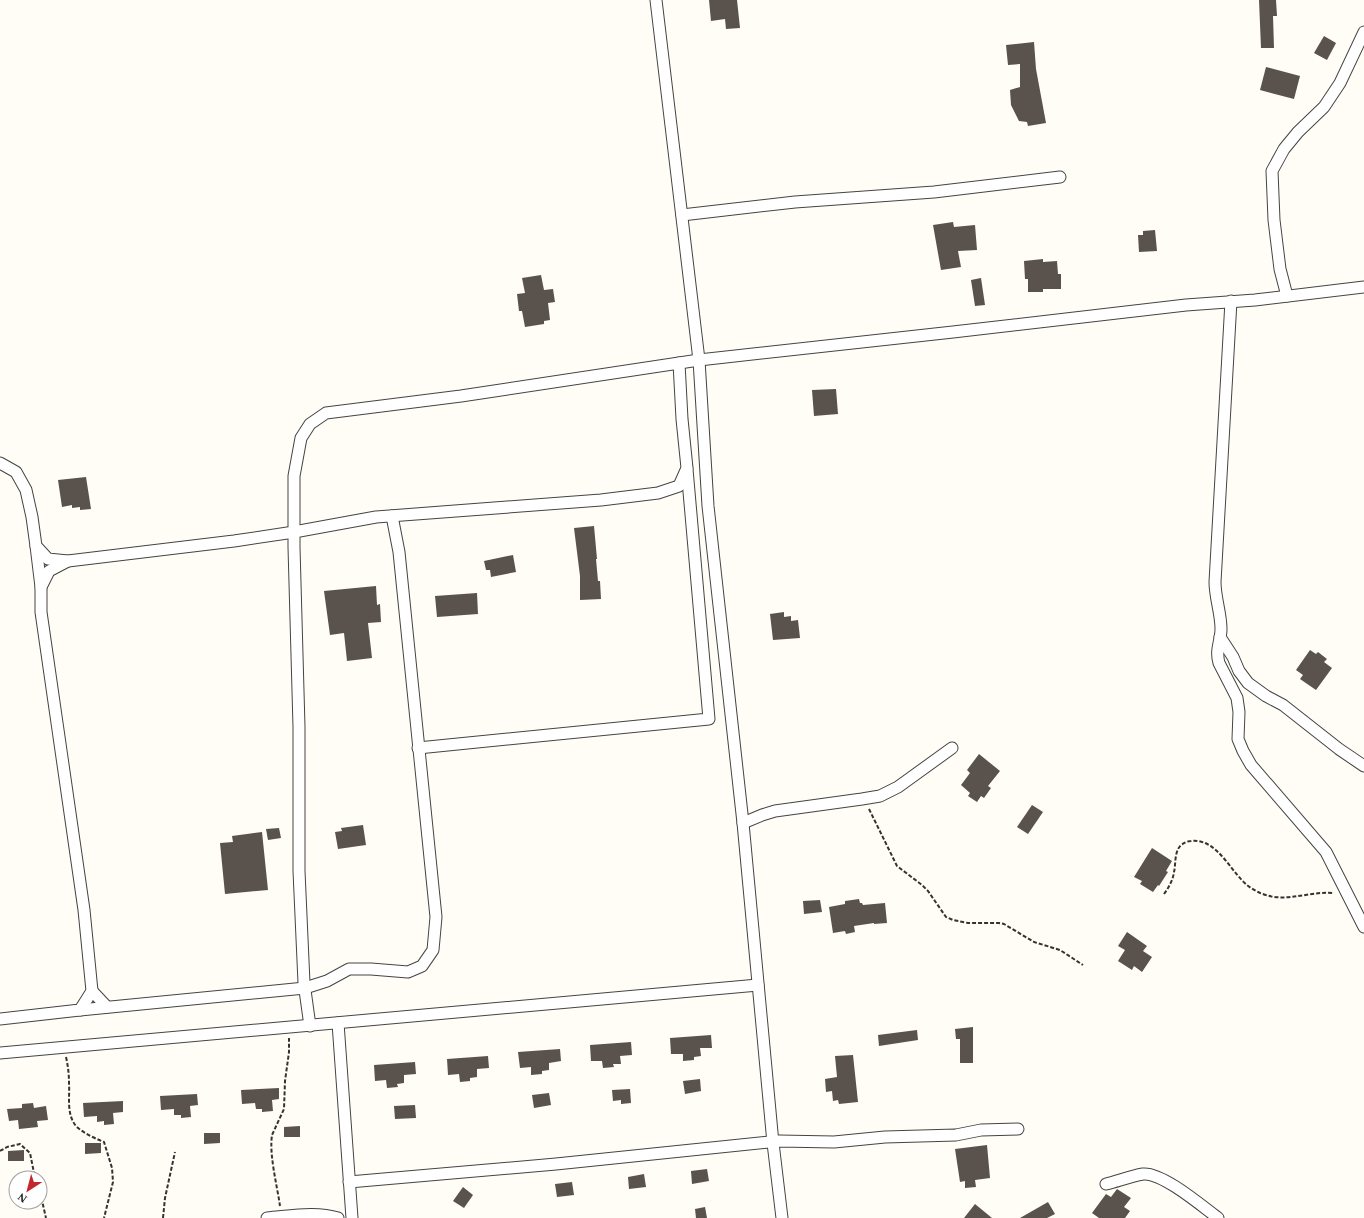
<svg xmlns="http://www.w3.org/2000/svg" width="1364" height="1218" viewBox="0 0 1364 1218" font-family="Georgia,serif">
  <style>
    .building { fill: #5a524d }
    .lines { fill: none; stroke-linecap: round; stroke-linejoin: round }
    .minor-casing { stroke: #444; stroke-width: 13 }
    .path { stroke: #333; stroke-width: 2; stroke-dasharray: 4 2; stroke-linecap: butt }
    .minor { stroke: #fff; stroke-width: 11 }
  </style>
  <rect width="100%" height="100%" fill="#fffdf5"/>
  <g class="building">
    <polygon points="709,0 737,0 740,28 726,29 725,19 711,21"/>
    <polygon points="1259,0 1276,0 1277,16 1273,16 1274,48 1261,48"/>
    <polygon points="1324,36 1336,43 1327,60 1314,53"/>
    <polygon points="1034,42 1036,69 1046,123 1028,126 1027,122 1019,121 1011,105 1010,90 1020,87 1020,64 1008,65 1006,45"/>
    <polygon points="1266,67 1300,76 1294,99 1260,90"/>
    <polygon points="953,222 954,227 975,225 977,250 958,251 961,267 941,270 933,225"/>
    <polygon points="1155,230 1157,251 1139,252 1138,235 1143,235 1143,231"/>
    <polygon points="1043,259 1043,262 1057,261 1058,274 1061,274 1061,289 1043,289 1043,292 1028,292 1028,279 1025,279 1024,261"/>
    <polygon points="541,275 544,290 553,289 555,302 548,303 550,320 544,321 544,324 525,327 522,311 519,311 517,294 525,293 522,278"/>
    <polygon points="981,278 985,305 975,306 971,280"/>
    <polygon points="836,389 838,414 814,416 812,390"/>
    <polygon points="86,477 91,509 80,510 80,507 72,508 72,505 62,507 58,480"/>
    <polygon points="594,526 597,559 596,559 598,581 600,581 601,599 580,600 580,576 574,528"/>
    <polygon points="513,555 516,572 491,577 490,570 486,570 484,561"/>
    <polygon points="376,586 377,605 380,604 381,622 368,623 372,658 347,661 344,633 330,635 324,591"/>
    <polygon points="477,593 478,614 437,617 435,596"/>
    <polygon points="784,612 784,617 791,616 791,621 798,620 800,638 773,640 770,614"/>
    <polygon points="1310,650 1316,654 1318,652 1327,659 1324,662 1332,668 1316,690 1300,679 1303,675 1296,670"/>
    <polygon points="979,754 1000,771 988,786 991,788 984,798 981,796 977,802 968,796 970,793 961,785 970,773 967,770"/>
    <polygon points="1032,805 1043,812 1028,834 1017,827"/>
    <polygon points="363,825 366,845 338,849 335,832 342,831 341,828"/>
    <polygon points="279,828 281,838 268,840 266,829"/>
    <polygon points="262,832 268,890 225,894 220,843 233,842 232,836"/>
    <polygon points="1152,848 1172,861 1166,871 1168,872 1159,886 1158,885 1153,892 1140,884 1142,881 1134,877"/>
    <polygon points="859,899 860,903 862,903 863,905 885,903 887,923 874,924 874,923 854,926 855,932 846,934 845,931 833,933 829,907 845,904 845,901"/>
    <polygon points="820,900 822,912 804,914 803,901"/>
    <polygon points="1127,932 1147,946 1143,951 1152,957 1142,972 1134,966 1132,970 1118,961 1125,950 1118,946"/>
    <polygon points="973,1027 973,1063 960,1063 960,1039 956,1039 955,1029"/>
    <polygon points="917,1030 918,1040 879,1046 878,1035"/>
    <polygon points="711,1035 712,1048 700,1048 701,1056 694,1057 694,1060 683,1061 683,1054 671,1054 670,1038"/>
    <polygon points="631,1042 632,1055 620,1056 621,1064 613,1064 614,1067 603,1068 602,1061 591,1061 590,1045"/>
    <polygon points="560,1049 561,1061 549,1063 549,1070 542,1071 542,1074 531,1075 531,1067 520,1068 518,1052"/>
    <polygon points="853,1055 858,1102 839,1104 838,1100 833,1101 832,1091 826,1092 825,1079 837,1077 835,1056"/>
    <polygon points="488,1056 489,1068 477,1069 477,1077 470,1078 470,1081 460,1082 459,1074 448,1075 447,1059"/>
    <polygon points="415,1062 416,1074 404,1075 404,1083 397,1084 398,1087 387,1088 386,1080 375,1081 374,1065"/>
    <polygon points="700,1079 701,1091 685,1094 683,1081"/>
    <polygon points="279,1088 279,1099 272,1100 273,1111 262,1112 262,1109 256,1109 255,1103 242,1104 241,1090"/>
    <polygon points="630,1089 631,1103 621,1104 621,1100 613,1101 612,1090"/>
    <polygon points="549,1093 551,1105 534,1108 532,1095"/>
    <polygon points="197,1094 198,1105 190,1106 191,1117 181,1118 181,1115 174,1115 174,1109 161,1110 160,1096"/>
    <polygon points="123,1101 123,1112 113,1113 114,1124 104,1125 104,1121 97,1122 97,1116 84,1117 83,1103"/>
    <polygon points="33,1103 34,1108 46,1106 48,1120 37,1121 38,1127 19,1129 18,1120 9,1121 7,1109 22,1108 22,1104"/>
    <polygon points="415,1105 416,1118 395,1119 394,1106"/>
    <polygon points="300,1126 300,1137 284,1137 284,1127"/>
    <polygon points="204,1133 220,1133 220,1143 204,1144"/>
    <polygon points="85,1143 101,1143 101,1153 85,1154"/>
    <polygon points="987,1145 990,1178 975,1180 976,1187 965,1188 965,1181 960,1182 955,1149"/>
    <polygon points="24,1150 24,1161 8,1161 8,1151"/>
    <polygon points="707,1169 709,1181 692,1184 691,1171"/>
    <polygon points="644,1174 646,1187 629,1189 628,1177"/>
    <polygon points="572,1182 574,1195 557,1197 555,1184"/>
    <polygon points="463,1187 473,1195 464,1208 453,1201"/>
    <polygon points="1117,1189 1131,1198 1124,1207 1130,1211 1125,1218 1099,1218 1092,1213 1106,1194 1111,1197"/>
    <polygon points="1048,1202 1055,1214 1047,1218 1020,1218"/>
    <polygon points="975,1204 992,1218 964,1218"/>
    <polygon points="705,1207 707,1218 696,1218 695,1209"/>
  </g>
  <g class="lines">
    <g class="minor-casing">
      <g id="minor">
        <polyline points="656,0 699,360 708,506 743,823 773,1143 782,1218"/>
        <polyline points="682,215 795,202 934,192 1060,177"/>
        <polyline points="1287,296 1280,269 1274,220 1272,171 1284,149 1298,132 1324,107 1340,83 1364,32"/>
        <path d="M1231 301 1215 582C1215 598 1221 613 1221 629 1221 641 1215 650 1219 663L1237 698 1239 712 1238 739 1243 751 1251 765 1326 852 1364 927"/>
        <polyline points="0,463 16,472 26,490 32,517 36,546 48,559 68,561 234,541 294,532 376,517 601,500 658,493 679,486 687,468 682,419 679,363"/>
        <polyline points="36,546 41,587"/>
        <polyline points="1220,637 1233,657 1239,671 1248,683 1266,696 1283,705 1339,749 1364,766"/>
        <polyline points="418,748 709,719 687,469"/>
        <polyline points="743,823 762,815 775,811 862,799 880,796 898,787 952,748"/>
        <polyline points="92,991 107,1007"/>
        <polyline points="80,1010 305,988 327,981 349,969 371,969 408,972 422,966 433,950 436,917 399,552 392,516"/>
        <polyline points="0,1019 80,1010 92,991 84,910 41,612 41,587 49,571 68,561"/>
        <polyline points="338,1023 352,1218"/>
        <polyline points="310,1026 304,983 299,871 299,727 294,547 294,476 301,438 310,424 326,413 461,396 699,360 953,332 1186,305 1255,300 1364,287"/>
        <polyline points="0,1053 758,985"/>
        <polyline points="349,1182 556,1164 779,1141 834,1142 885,1137 956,1135 981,1130 1018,1129"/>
        <path d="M1106 1184C1118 1181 1131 1176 1143 1174 1162 1172 1202 1206 1218 1218"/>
        <path d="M267 1218C291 1216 316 1211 338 1218"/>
      </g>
    </g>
    <g class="path">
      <polyline points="869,809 897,866 922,885 928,891 946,917 953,920 968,923 999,923 1004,924 1034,942 1060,950 1083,965"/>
      <path d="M1164 894C1169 887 1173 880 1174 872 1176 864 1174 852 1181 845 1184 843 1187 841 1191 841 1219 838 1231 875 1251 888 1280 907 1303 891 1333 893"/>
      <path d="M66 1057C68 1066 69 1074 69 1083 70 1096 66 1114 76 1126 83 1133 94 1138 104 1142L112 1168 113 1182 104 1218"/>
      <polyline points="0,1151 7,1147 20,1144 30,1153 35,1178"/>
      <polyline points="40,1192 46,1218"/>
      <path d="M280 1206C277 1185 269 1155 272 1135L284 1109 285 1081 289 1052V1038"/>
      <polyline points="163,1218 165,1198 175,1152"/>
    </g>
    <use href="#minor" class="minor"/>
  </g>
  <g transform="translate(28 1190) rotate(216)"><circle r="19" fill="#ffffff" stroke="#a0a0a0"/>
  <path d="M0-3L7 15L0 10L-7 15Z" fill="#c4262e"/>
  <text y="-6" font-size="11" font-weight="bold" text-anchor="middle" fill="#111111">N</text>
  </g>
</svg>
